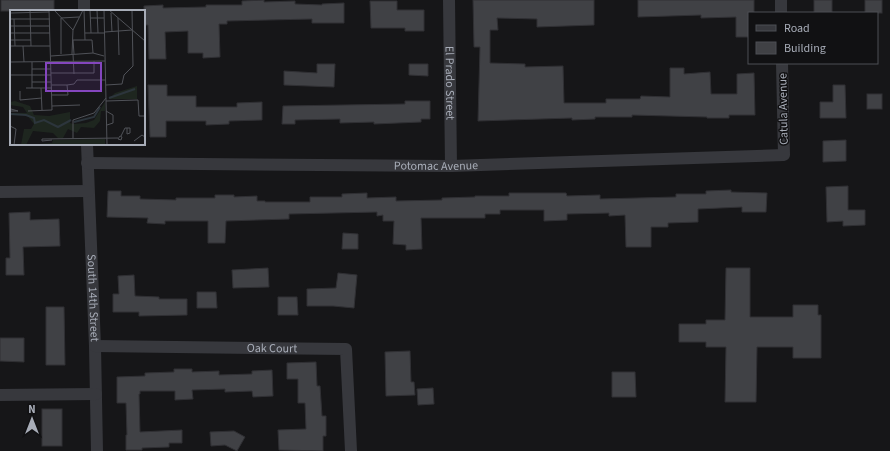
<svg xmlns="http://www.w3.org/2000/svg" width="890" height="451" viewBox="0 0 890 451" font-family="'Source Sans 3',sans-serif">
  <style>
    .building { fill: #404145; stroke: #303034 }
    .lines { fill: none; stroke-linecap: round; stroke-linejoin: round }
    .street { stroke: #37383d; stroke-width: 12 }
    .labels { text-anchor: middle; stroke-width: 3; stroke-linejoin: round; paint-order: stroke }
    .street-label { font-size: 12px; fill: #a8adb8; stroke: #111113 }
    .inset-river { fill: none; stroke: #2c353c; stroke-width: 2 }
    .inset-road { fill: none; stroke: #505258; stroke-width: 1 }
    .view { fill: #8446be; fill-opacity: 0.15; stroke: #8446be; stroke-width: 2 }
    .inset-edge { fill: none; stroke: #a8adb8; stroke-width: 2 }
  </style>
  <rect width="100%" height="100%" fill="#161618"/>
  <g class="building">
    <rect x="1" y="0" width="53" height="11"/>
    <polygon points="264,0 264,2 295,1 295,4 322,5 322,4 344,3 344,23 312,23 312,19 227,21 227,24 219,24 220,57 203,58 203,53 188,53 188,31 165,32 166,59 149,59 148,25 144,25 144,6 163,5 163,8 206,7 206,5 242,5 242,1"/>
    <polygon points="473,0 594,0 594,25 537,27 537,19 497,18 498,30 490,30 490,63 525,64 525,67 563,66 564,103 606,103 606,99 640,99 641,96 670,97 670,68 684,68 684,74 710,72 711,94 737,94 737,74 754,73 755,115 729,115 729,118 707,118 707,117 632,115 632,117 595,117 595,119 572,120 572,118 478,121 480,47 474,47"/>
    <polygon points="638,0 754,0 754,13 749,13 749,37 736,37 736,17 701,18 701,15 638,17"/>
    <rect x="814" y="0" width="18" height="13"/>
    <rect x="865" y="0" width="17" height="13"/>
    <polygon points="370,1 397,1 397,10 424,10 424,31 405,31 405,28 371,28"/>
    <polygon points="317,64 335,64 334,87 284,85 284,71 317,73"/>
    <polygon points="409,64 428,64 428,76 409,75"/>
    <polygon points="148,85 167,85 167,96 196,96 196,107 237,107 237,103 262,102 262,120 229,121 229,124 206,125 206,121 166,121 166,137 150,137"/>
    <polygon points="833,85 845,85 846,118 820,118 820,102 833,102"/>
    <rect x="867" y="94" width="15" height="15"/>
    <polygon points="405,101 430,101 430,119 421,119 421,122 374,124 374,122 340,123 340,119 295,120 295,124 282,124 283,106 405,104"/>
    <polygon points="846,140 846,161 823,162 823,141"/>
    <polygon points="848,186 848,210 865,210 865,225 843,226 843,221 827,222 826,187"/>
    <polygon points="731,190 731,192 767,193 766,212 742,212 742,207 698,209 698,222 668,223 668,227 651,227 651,247 626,247 625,215 609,216 609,213 567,214 567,220 544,221 544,210 500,210 500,214 485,214 485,218 421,218 422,249 406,250 406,245 393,244 394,221 383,221 383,215 377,216 377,212 289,214 289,219 226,221 225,243 208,243 208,221 165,221 165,224 147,223 148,218 107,217 108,191 121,191 121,196 140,196 140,199 176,200 176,198 215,198 215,195 234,195 234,197 257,196 257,201 265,201 265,202 310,202 310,197 342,197 342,194 367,193 367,198 396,197 396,201 442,200 442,198 475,197 475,196 509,196 509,193 566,193 567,196 600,195 600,199 676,197 676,194 706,194 706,191"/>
    <polygon points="30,212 30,220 59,219 60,246 23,247 24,275 6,275 6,258 10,258 9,213"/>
    <polygon points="343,233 358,234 358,249 342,249"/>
    <polygon points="268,268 269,287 233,288 232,270"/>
    <polygon points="726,268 750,268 750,317 793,317 793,305 818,305 818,315 821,315 821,358 793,358 793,347 757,347 756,402 725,402 726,347 706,347 706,342 679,342 679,324 706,324 706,320 725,320"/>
    <polygon points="338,273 357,275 354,308 333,306 307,306 307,289 336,288"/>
    <polygon points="134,275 135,296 159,297 159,299 187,299 187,315 139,316 139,312 113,312 113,294 119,294 118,276"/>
    <polygon points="197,292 216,292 217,308 197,308"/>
    <polygon points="278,297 297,297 298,315 278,315"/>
    <polygon points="46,307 64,307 65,365 46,365"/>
    <polygon points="0,338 24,338 24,362 0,361"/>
    <polygon points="410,351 411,382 414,382 415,395 386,396 385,352"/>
    <polygon points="316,362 317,386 320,386 322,416 326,416 326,436 323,436 323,451 279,450 278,430 306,429 305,403 298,403 298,379 287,379 287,363"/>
    <polygon points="174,369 192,369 192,372 219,371 219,375 252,374 252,371 272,370 273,396 253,397 252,391 225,392 225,389 192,390 193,399 175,400 175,391 140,391 140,394 139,394 140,432 182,430 182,443 169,443 169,447 142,448 142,450 126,450 126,435 127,435 126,403 117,403 117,377 145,376 145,373 174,372"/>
    <polygon points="612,372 635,372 636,397 612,397"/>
    <polygon points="433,388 434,404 418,405 417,389"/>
    <rect x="42" y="409" width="20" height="37"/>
    <polygon points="234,431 245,437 237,451 225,445 211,446 210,432"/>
  </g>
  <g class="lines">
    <g class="street">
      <polyline points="84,0 84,11"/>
      <path id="s1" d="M449 0 451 166"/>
      <polyline points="781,0 781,13"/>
      <path id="s2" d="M87 144 95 346 97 451"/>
      <path id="s3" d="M87 163 451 166 784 155 782 63"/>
      <polyline points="0,192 88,191"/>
      <path id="s4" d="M95 346 346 349 351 451"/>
      <polyline points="0,395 96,394"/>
    </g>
  </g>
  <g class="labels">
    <g class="street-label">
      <text dy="4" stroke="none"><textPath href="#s1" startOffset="83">El Prado Street</textPath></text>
      <text transform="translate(783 109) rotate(-91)" y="4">Catula Avenue</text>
      <text dy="4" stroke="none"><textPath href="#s3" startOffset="349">Potomac Avenue</textPath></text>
      <text dy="4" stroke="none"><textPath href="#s2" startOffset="154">South 14th Street</textPath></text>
      <text dy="4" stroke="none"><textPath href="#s4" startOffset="177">Oak Court</textPath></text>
    </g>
  </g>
  <g transform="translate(10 10)">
    <rect width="135" height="135" fill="#161618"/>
    <path d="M127 76V89H99L105 83ZM5 91 20 96 24 105 39 106 60 102V113L63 114 76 113 84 110 95 92V101H91L90 111 84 118 71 117 67 123 58 119 53 128H48L43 123 23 121 16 135H11L14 119H21L24 114 17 105H0V103H17L13 97 0 95V92ZM95 129V135H17L42 133 43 130Z" fill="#1e261f"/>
    <path class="inset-river" d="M99 88 125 79M0 104 16 105 24 108 25 113 34 110 48 117 61 110M64 112 84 107 90 97"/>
    <path class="inset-road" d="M20 0 21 36M44 0 63 20M74 0 75 30M80 0 81 23M87 0 88 23M94 0 97 135M99 0 135 31M0 3 39 2M101 3 102 22M80 8H94M108 8 109 45M0 9H40M4 9 5 36M0 16H40M63 20 73 0M95 22 122 20M0 23H40M75 23H95M0 30H21M63 30H82L83 43M63 30 64 44M0 36H40M13 36 14 52M51 44V8L69 7M62 44 63 20M63 44 64 64M41 46 83 43 94 46M0 52 95 51M22 52V78M22 59H41M41 63H84V51M0 65H41M22 72H41M42 75H57L58 85H42M57 75 64 74 67 70H96M96 75 112 74 114 65 123 56 122 0M16 78H42M31 78 32 100M10 81V90L32 88M96 91 128 90 129 106H135M42 96 70 95M0 101 1 99 8 101H1M18 101 42 100 39 0M96 101 103 105V113L97 115M0 116 6 119 4 135M110 126 112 127 111 130 108 129ZM111 126 115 118H120V123L117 124V118M63 128V110L84 103 96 88M42 130 32 131V129L108 128M124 131 132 125 135 127"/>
    <path class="view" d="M36 53H91V81H36Z"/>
    <rect width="135" height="135" class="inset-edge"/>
  </g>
  <rect x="748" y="12" width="130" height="52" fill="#111113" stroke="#4d4f55"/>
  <rect x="756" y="25" width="20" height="6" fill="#37383d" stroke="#4d4f55"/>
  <text x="784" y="32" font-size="12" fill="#a8adb8">Road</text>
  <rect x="756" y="42" width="20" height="12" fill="#404145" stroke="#4d4f55"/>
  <text x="784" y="52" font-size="12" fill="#a8adb8">Building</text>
  <g transform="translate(32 419)" stroke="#111113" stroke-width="3" paint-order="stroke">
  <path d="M0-3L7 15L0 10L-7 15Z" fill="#a8adb8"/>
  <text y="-6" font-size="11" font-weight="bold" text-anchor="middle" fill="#a8adb8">N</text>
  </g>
</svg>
